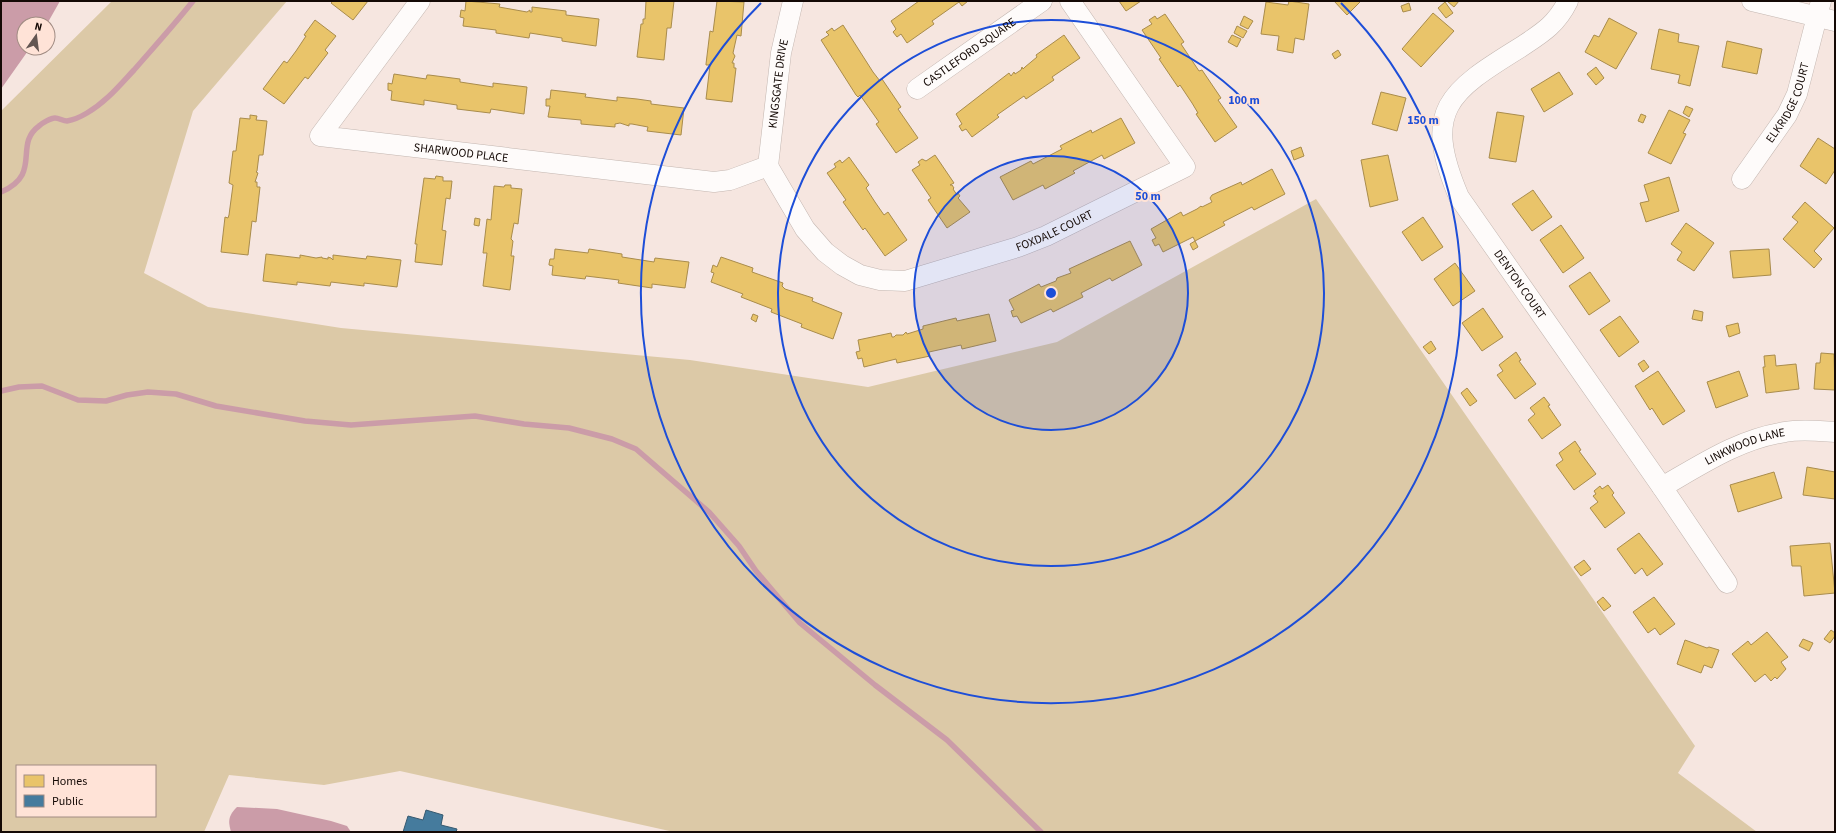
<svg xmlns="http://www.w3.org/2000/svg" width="1836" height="833" viewBox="0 0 1836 833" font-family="'Source Sans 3',sans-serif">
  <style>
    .forest { fill: #dcc9a7; fill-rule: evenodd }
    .water { fill: #cb9ca8 }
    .homes { fill: #e9c46a; stroke: #a98c4c }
    .public { fill: #457b9d; stroke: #36596f }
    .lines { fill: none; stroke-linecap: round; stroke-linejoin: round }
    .stream { stroke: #cb9ca8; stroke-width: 5.5 }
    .minor-casing { stroke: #c3b6b0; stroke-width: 21 }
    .minor { stroke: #fefbfa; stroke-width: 20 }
    .ring { fill: none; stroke: #1d4ed8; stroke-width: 2 }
    .labels { text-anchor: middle; stroke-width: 4; stroke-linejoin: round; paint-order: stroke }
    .street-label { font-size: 12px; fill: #140905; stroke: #ffe3d7 }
    .centre { fill: #1d4ed8; stroke: #ffe3d7; stroke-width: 2 }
    .ring-label { font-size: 12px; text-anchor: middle; font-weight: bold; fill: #1d4ed8; stroke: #ffe3d7; stroke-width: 4; stroke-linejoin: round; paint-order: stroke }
  </style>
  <rect width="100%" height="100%" fill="#f6e6e0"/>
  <path class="forest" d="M112 1H287L193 111 144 273 208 307 341 328 690 360 868 387 1057 342 1316 199 1695 746 1678 773 1757 832H674L400 771 324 785 229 775 204 832H1V111ZM17 766H155V816H17Z"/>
  <g class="water">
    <polygon points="1,1 60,1 47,24 24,24 24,48 30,48 1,89"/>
    <path d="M237 807 277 809 331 821 347 826 351 832H231C228 821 228 816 237 807Z"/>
  </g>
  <g class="homes">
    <polygon points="333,1 368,1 353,20 331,3"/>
    <polygon points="466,1 500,4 499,7 527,12 530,10 530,12 532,12 532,7 566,11 566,15 599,19 596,46 562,41 562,38 530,33 529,38 496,33 496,30 463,26 464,18 460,17 461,10 465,11"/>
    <polygon points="646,1 674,1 671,28 667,28 664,60 637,57 641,24 643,24 643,19 645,19"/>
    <polygon points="717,1 744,2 741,36 737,35 733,53 735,56 732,63 734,63 734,68 736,68 732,102 706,99 710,65 706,65 706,64 710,31 713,32"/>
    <polygon points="919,1 968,1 962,6 959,2 932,21 934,24 907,43 901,34 897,37 893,32 896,29 891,21"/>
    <polygon points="1119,1 1141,1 1126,11"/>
    <polygon points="1289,1 1309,4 1304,40 1295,38 1293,53 1277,50 1279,36 1261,34 1266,2 1288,5"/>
    <polygon points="1334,1 1361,1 1347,15"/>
    <polygon points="1447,1 1459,1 1454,7"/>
    <polygon points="1445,2 1453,13 1446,18 1438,8"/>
    <polygon points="1409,3 1411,10 1403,12 1401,6"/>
    <polygon points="1433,13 1454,31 1421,67 1402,49"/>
    <polygon points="1165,14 1184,42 1181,44 1199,71 1202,70 1221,98 1218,100 1237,127 1215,142 1196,114 1198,113 1192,103 1180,85 1178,87 1159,59 1161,58 1142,30 1152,24 1149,20 1155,16 1157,19"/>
    <polygon points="1244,16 1253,21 1248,29 1240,25"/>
    <polygon points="1609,18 1637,33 1616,69 1585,52 1594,35 1599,37"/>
    <polygon points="315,20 336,36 325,50 328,53 315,70 308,79 305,77 284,104 263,89 284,61 287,63 296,51 306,36 304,35"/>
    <polygon points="843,25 873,72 880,81 882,79 901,107 898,109 918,138 896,153 876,124 879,122 860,95 858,97 856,95 821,40 829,35 826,32 828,31 832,28 834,31"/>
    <polygon points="1237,26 1247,31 1243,38 1234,33"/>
    <polygon points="1659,29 1679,34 1678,42 1699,46 1690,86 1678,83 1680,75 1651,69"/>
    <polygon points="1064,35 1080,58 1052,77 1054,80 1026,99 1024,96 997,115 999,117 972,137 966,129 962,131 959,126 962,124 956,114 1009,73 1011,76 1014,72 1015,74 1021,70 1022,67 1023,69 1025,67 1037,57 1036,55"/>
    <polygon points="1232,35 1241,39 1237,47 1228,42"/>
    <polygon points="1727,41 1762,49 1757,74 1722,67"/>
    <polygon points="1338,50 1341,55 1335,59 1332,54"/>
    <polygon points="1596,67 1604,78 1596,85 1587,74"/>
    <polygon points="1559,72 1573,94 1544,112 1531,89"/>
    <polygon points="394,74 426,79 427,75 429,75 460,79 460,82 493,87 493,83 527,87 524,114 491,109 490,113 457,109 457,105 424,100 424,105 391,100 392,91 388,90 388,83 392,84"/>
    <polygon points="551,90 586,94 585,97 617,101 617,97 637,99 651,101 651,104 684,108 681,135 647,131 648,127 632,124 629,124 629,126 620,123 615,124 615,127 581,124 581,120 548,117 550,106 546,106 546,99 550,99"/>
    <polygon points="1381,92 1406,98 1397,131 1372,124"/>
    <polygon points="1686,106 1693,109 1689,117 1683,113"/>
    <polygon points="1669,110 1690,120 1683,133 1686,134 1671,164 1648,153"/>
    <polygon points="1497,112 1524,116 1516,162 1489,158"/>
    <polygon points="1641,114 1646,116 1643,123 1638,121"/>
    <polygon points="250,115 257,116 256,120 267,121 263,155 259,155 257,171 256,172 258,173 255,182 257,182 257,187 260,187 256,222 252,221 248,255 221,252 225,217 228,218 229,215 233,185 229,183 233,151 236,151 240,118 250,119"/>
    <polygon points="1121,118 1135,143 1104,159 1102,155 1073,171 1075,173 1045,189 1043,185 1013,200 1000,177 1031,161 1033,164 1062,149 1060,146 1091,130 1092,133"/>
    <polygon points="1818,138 1835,149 1835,170 1826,184 1800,166"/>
    <polygon points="1301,147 1304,156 1294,160 1291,151"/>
    <polygon points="935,155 954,183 950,185 952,185 954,188 953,189 957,195 958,193 960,196 958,198 970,212 947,228 928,200 931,198 912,170 920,165 918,162 922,159 926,161"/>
    <polygon points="1388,155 1398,200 1370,207 1361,160"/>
    <polygon points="849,157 869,185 866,188 875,202 884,215 888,212 907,240 885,256 865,228 863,230 843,202 846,200 827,173 836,167 834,164 840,160 842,163"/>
    <polygon points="1272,169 1285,194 1254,210 1252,207 1223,222 1225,225 1195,241 1193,237 1163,252 1159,244 1155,246 1152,240 1156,238 1151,229 1181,212 1183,216 1197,209 1201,206 1202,207 1212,202 1210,198 1212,195 1241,182 1242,185"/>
    <polygon points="436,176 443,177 443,181 452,181 450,199 446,198 442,230 446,231 442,265 415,262 417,244 415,244 424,178 435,179"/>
    <polygon points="1669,177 1679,211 1646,222 1640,203 1649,201 1644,185"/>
    <polygon points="505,185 511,185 511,188 522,189 518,224 514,223 511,239 513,241 511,256 514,256 510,290 483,286 487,253 483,253 487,219 491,220 494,186 504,187"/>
    <polygon points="1533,190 1552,217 1532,231 1512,204"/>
    <polygon points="1805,202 1834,228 1814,251 1822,259 1814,268 1783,239 1798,222 1792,217"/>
    <polygon points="1423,217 1443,247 1422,261 1402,232"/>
    <polygon points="475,218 480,219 479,226 474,225"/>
    <polygon points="1686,223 1714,243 1694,271 1677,260 1682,252 1671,244"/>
    <polygon points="1561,225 1584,258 1563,273 1540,240"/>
    <polygon points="1130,241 1142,265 1112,281 1110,278 1081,293 1083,297 1053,312 1051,309 1021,323 1017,316 1013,317 1011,311 1014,310 1009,300 1039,284 1041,287 1056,281 1057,278 1071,273 1069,269"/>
    <polygon points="1195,241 1198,247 1193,250 1190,244"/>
    <polygon points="555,249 588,253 589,249 622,254 622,257 654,262 655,258 689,262 685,288 652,284 652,288 618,283 619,280 586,276 585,279 552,275 553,266 549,265 549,264 550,259 554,259"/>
    <polygon points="1769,249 1771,275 1733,278 1730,251"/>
    <polygon points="266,254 300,258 300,255 316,258 322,257 322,258 328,259 328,257 331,258 333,260 333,255 366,259 367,256 401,260 397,287 364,283 364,286 331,282 330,286 297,282 297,285 263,281"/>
    <polygon points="721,257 753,268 752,272 783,283 782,286 785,289 813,298 812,301 842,313 833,339 801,327 802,324 771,312 772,309 741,297 743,294 711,282 714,273 711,272 713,265 717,267"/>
    <polygon points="1455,263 1475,291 1453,306 1434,279"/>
    <polygon points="1590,272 1610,301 1589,315 1569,286"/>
    <polygon points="1483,308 1503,337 1482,351 1462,323"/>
    <polygon points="1694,310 1703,312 1702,321 1692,319"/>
    <polygon points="753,314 758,316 756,322 751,319"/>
    <polygon points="989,314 996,341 962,349 961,345 929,352 930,356 897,363 896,359 864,367 862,358 858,359 856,352 860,351 858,340 891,333 892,337 894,337 896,335 903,335 906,332 907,334 923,329 923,326 956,318 957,321"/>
    <polygon points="1620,316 1639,342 1619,357 1600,330"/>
    <polygon points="1738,323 1740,333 1729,337 1726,326"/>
    <polygon points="1431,341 1436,349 1429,354 1423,347"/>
    <polygon points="1516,352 1521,360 1519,361 1536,384 1515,399 1497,375 1503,371 1499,365"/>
    <polygon points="1821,353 1834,354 1835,390 1814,389 1816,363 1820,363"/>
    <polygon points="1775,355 1776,366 1796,364 1799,389 1766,393 1763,367 1765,367 1764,356"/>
    <polygon points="1644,360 1649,367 1643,372 1638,364"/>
    <polygon points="1658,371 1685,411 1663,425 1652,408 1650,410 1635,386"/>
    <polygon points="1739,371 1748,396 1716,408 1707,382"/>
    <polygon points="1467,388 1477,401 1470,406 1461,393"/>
    <polygon points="1544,397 1550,405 1548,406 1561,425 1542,439 1528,420 1535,414 1530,408"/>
    <polygon points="1575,441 1581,450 1579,451 1596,474 1574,490 1556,465 1563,460 1559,453"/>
    <polygon points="1807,467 1835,472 1835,499 1803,495"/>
    <polygon points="1774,472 1782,498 1738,512 1730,485"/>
    <polygon points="1608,485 1614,493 1612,495 1625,513 1605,528 1590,508 1598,502 1593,496 1596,494 1594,491 1600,486 1602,489"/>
    <polygon points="1639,533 1663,564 1647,576 1642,568 1635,574 1617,549"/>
    <polygon points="1830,543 1835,593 1804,596 1801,566 1792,566 1790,546"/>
    <polygon points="1584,560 1591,569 1581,576 1574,567"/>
    <polygon points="1603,597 1611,606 1604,611 1597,602"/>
    <polygon points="1654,597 1675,624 1660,635 1655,628 1648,633 1633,612"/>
    <polygon points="1831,630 1835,633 1835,636 1830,643 1824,639"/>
    <polygon points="1767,632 1788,657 1781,662 1786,669 1777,679 1775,677 1771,681 1765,674 1755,682 1732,654 1748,641 1751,645"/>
    <polygon points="1803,639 1813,643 1809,651 1799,646"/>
    <polygon points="1685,640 1707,648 1709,647 1719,650 1712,668 1704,665 1701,673 1677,664"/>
  </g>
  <polygon class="public" points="426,810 443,815 441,825 457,829 456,832 403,832 408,816 423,820"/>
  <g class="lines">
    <g class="stream">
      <path d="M1 192C43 174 13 145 39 126 42 123 51 118 55 118 59 118 63 121 67 121 73 120 82 116 87 113 106 102 119 86 134 70 154 47 174 25 193 1"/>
      <polyline points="1,391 19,387 42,386 78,400 106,401 127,395 148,392 176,394 216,406 305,421 351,425 475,416 524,424 569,428 612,439 636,449 709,512 739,546 756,571 800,623 875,685 947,740 1041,832"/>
    </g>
    <g class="minor-casing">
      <g id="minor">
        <path id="s1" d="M420 1 320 136 714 182 730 180 768 166"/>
        <path id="s2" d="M1568 1C1556 25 1542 33 1521 47 1448 92 1422 110 1459 197L1662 487 1727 583"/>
        <polyline points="1752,1 1835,21"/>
        <path id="s3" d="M917 89 1042 1"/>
        <path id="s4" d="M768 166 805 229 825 252 842 265 860 275 880 280 905 281 1018 247 1046 236 1185 167 1070 1"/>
        <path id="s5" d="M768 166 781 53 793 1"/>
        <path id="s6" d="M1742 179 1787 115 1797 94 1821 1"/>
        <path id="s7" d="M1662 487C1702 464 1739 439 1785 432 1801 429 1819 431 1835 432"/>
      </g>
    </g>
    <use href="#minor" class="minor"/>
  </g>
  <circle cx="1051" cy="293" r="137" fill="#1d4ed8" fill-opacity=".12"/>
  <g class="ring">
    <circle cx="1051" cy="293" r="137"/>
    <circle cx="1051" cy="293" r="273"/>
    <path d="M1341 3A410 410 0 1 1 761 3"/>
  </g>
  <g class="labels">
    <g class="street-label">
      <text dy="4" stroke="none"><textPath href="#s3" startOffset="64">CASTLEFORD SQUARE</textPath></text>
      <text dy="4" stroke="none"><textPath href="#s5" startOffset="83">KINGSGATE DRIVE</textPath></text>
      <text dy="4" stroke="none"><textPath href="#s6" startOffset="90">ELKRIDGE COURT</textPath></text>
      <text dy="4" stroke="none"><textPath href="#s1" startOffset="310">SHARWOOD PLACE</textPath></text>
      <text dy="4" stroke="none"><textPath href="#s4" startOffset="349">FOXDALE COURT</textPath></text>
      <text dy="4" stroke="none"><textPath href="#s2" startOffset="362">DENTON COURT</textPath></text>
      <text dy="4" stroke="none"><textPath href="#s7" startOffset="93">LINKWOOD LANE</textPath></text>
    </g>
  </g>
  <circle cx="1051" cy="293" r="6" class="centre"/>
  <g class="ring-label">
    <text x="1244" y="104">100 m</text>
    <text x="1423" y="124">150 m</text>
    <text x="1148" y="200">50 m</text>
  </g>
  <rect width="1836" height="833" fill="none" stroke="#140905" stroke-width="4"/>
  <rect x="16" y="765" width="140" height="52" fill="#ffe3d7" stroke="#a18c83"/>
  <rect x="24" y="775" width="20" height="12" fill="#e9c46a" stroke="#a18c83"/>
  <text x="52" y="785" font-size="12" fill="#140905">Homes</text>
  <rect x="24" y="795" width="20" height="12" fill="#457b9d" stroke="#a18c83"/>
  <text x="52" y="805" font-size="12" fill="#140905">Public</text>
  <g transform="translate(36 36) rotate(14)"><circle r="19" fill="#ffe3d7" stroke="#a18c83"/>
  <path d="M0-3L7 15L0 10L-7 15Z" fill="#635652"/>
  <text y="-6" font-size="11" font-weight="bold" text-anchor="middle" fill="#140905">N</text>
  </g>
</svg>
